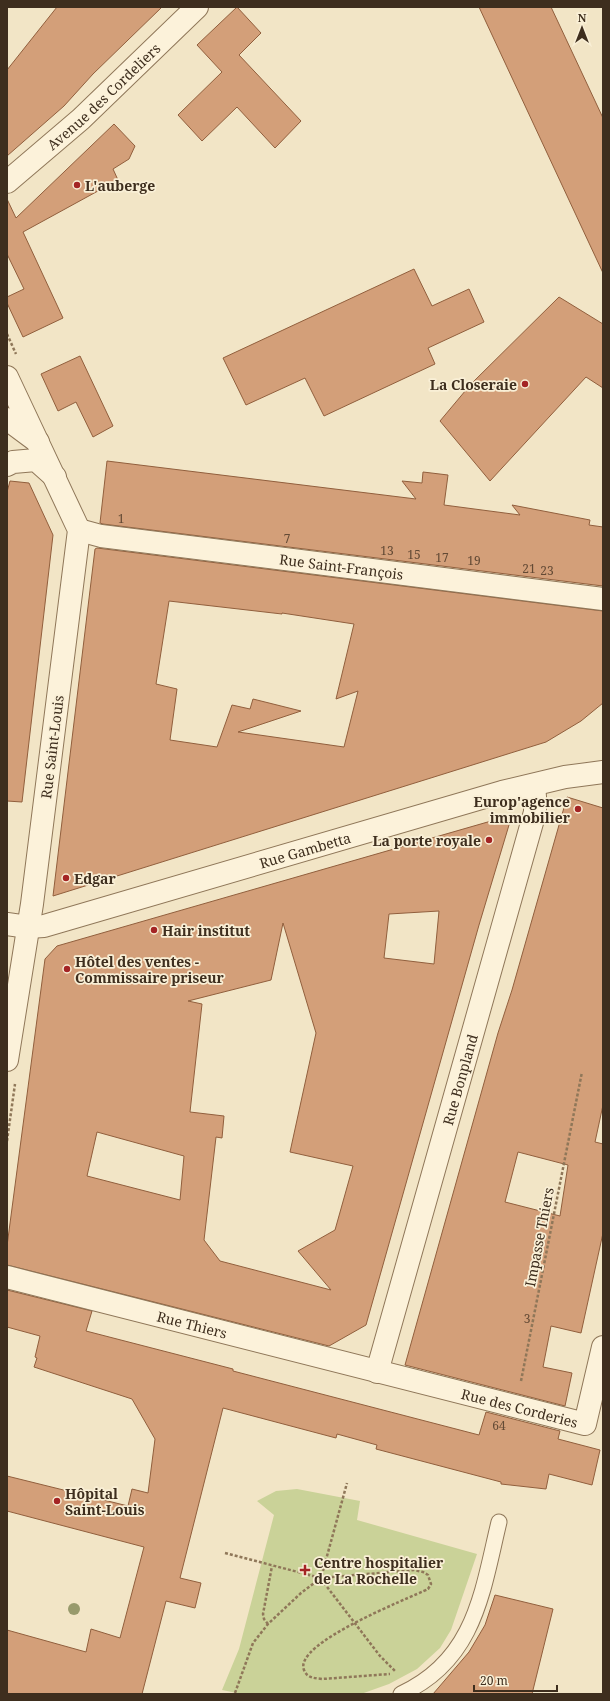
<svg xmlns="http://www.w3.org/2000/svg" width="610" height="1701" font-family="'Noto Serif',serif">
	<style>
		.green { fill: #cad298 }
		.building { fill: #d39f79; stroke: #915f3d; fill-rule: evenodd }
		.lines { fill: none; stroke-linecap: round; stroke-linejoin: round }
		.service-casing { stroke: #8f7759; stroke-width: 17 }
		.minor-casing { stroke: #8f7759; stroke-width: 24 }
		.tertiary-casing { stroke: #8f7759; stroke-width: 24 }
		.path { stroke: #8f7759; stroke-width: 2.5; stroke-dasharray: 3 2; stroke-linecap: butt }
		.service { stroke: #fcf2da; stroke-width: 15 }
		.minor { stroke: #fcf2da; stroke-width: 22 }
		.tertiary { stroke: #fcf2da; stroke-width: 22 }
		.tree { fill: #989a6c }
		.poi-dot { fill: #a42424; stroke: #f9efd6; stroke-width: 1.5 }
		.labels { text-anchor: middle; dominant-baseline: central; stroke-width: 3.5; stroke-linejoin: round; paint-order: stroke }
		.number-label { font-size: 12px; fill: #634a35 }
		.street-label { font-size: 14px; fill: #3e2e1e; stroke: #f9efd6 }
		.poi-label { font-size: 14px; font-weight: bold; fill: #3e2e1e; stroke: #f9efd6; text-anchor: start }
	</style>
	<rect width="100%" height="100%" fill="#f2e5c6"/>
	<polygon class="green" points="297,1489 360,1501 357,1520 477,1554 451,1630 440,1648 417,1669 389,1684 361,1694 242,1694 222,1690 239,1649 274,1515 257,1501 276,1491"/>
	<g class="building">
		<polygon points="57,7 162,7 93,74 64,106 7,156 7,70"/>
		<polygon points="237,7 261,33 239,55 301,121 275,148 237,107 202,141 178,115 222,72 197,45"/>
		<polygon points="479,7 551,7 603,118 603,273"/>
		<polygon points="114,124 135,146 129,159 113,169 118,180 23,232 63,318 23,337 7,303 7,297 24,289 7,254 7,199 16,218"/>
		<polygon points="414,269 432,306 469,289 484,322 428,348 435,364 324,416 305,378 246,405 223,358"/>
		<polygon points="559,297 603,324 603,388 586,377 490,481 440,421 471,384"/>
		<polygon points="80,356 113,426 93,437 76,402 58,411 41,374"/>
		<polygon points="107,461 416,499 402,481 422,483 423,472 448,475 444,505 520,515 512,505 590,520 589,525 603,527 603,586 103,524 100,523"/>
		<polygon points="10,481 29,483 53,535 22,802 7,801 7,492"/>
		<path d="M 97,548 L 603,611 L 603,703 L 581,721 L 546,742 L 53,896 L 95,549 ZM 169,601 L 282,614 L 282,613 L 354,624 L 336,699 L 358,691 L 344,747 L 238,732 L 301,711 L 253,699 L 250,709 L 232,705 L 217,747 L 170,740 L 177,689 L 156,684 Z"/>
		<path d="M 567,797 L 603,808 L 603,1105 L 595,1142 L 603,1144 L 603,1233 L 581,1333 L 551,1326 L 543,1367 L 572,1373 L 565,1406 L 405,1365 L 498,1033 L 512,990 ZM 518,1152 L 568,1165 L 560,1216 L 505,1202 Z"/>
		<path d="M 512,815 L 479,925 L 366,1325 L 329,1346 L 7,1265 L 7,1246 L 45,959 L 57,946 ZM 439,911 L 434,964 L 384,958 L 389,914 ZM 283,923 L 316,1033 L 290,1152 L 353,1166 L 335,1230 L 298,1251 L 331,1290 L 220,1261 L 204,1240 L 216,1137 L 222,1138 L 224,1116 L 190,1112 L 202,1004 L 188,1001 L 271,980 ZM 97,1132 L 184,1156 L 180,1200 L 87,1176 Z"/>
		<polygon points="7,1290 92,1311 86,1331 233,1369 233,1371 479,1435 486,1412 560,1431 558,1439 600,1450 592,1485 549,1474 546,1489 501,1484 501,1482 376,1449 377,1445 337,1434 336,1438 223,1408 180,1578 201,1583 195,1608 166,1601 142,1694 7,1694 7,1630 86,1652 91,1629 120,1638 144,1547 7,1511 7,1476 128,1506 132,1489 148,1493 155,1439 132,1399 34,1367 37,1358 35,1357 40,1336 7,1327"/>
		<polygon points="495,1595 553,1609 532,1694 433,1694 469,1652 485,1625"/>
	</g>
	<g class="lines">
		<g class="service-casing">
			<path id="service" d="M 401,1694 C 475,1660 482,1593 499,1522"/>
		</g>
		<g class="minor-casing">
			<g id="minor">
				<polyline points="7,419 38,442"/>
				<polyline points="7,465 13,462 36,460 55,477"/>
				<path id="s1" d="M 79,530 L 101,536 L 603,599"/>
				<path id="s2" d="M 7,924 L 28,927 L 44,926 L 502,792 L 565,777 L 603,772"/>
				<path id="s3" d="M 7,1277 L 585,1424 L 603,1347"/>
				<path id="s4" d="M 377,1372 L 535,812 L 535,797 L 534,785"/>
			</g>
		</g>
		<g class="tertiary-casing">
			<g id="tertiary">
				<path id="s5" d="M 7,182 L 81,119 L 197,7"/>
				<polyline points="7,377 79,530 32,904 7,1060"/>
			</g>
		</g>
		<g class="path">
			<polyline points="7,334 16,354"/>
			<polyline points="7,1141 15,1084"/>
			<polyline points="521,1381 582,1072"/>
			<path d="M 225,1553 L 321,1578 L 414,1570 L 423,1572 L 428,1575 L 431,1584 L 428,1589 C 408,1599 293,1643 304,1670 C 307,1678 314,1678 322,1679 L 390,1674"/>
			<polyline points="321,1579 380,1656 395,1671"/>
			<polyline points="268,1624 264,1619 263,1614 272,1566"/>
			<polyline points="235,1693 253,1643 268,1624 301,1593 321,1578 347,1483"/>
		</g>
		<use href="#service" class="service"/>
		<use href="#minor" class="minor"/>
		<use href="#tertiary" class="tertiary"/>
	</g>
	<circle class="tree" cx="74" cy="1609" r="6"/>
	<g class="poi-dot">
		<circle cx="77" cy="185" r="4"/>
		<circle cx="525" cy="384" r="4"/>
		<circle cx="578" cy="809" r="4"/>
		<circle cx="489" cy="840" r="4"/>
		<circle cx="66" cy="878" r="4"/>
		<circle cx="154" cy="930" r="4"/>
		<circle cx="67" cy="969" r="4"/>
		<circle cx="57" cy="1501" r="4"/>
		<path d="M303 1564h4v4h4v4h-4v4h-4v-4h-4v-4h4z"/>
	</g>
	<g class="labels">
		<g class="number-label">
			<text x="121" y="518">1</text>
			<text x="287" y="538">7</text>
			<text x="387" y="550">13</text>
			<text x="414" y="554">15</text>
			<text x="442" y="557">17</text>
			<text x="474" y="560">19</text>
			<text x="529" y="568">21</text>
			<text x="547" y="570">23</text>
			<text x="527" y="1318">3</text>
			<text x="499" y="1425">64</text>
		</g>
		<g class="street-label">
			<text stroke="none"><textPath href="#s5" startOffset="129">Avenue des Cordeliers</textPath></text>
			<text stroke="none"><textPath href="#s1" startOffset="265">Rue Saint-François</textPath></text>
			<text transform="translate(52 747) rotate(-83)">Rue Saint-Louis</text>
			<text stroke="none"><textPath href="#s2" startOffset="309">Rue Gambetta</textPath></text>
			<text stroke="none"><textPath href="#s4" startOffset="304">Rue Bonpland</textPath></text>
			<text transform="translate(539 1237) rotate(-79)">Impasse Thiers</text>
			<text stroke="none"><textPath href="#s3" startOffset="191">Rue Thiers</textPath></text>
			<text stroke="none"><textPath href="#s3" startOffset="529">Rue des Corderies</textPath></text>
		</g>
		<g class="poi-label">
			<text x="85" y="185">L'auberge</text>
			<text x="517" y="384" text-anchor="end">La Closeraie</text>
			<text x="570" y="801" text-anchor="end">Europ'agence<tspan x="570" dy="16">immobilier</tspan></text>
			<text x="481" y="840" text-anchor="end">La porte royale</text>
			<text x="74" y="878">Edgar</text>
			<text x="162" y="930">Hair institut</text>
			<text x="75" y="961">Hôtel des ventes -<tspan x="75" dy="16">Commissaire priseur</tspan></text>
			<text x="65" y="1493">Hôpital<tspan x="65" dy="16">Saint-Louis</tspan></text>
			<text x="314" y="1562">Centre hospitalier<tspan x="314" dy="16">de La Rochelle</tspan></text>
		</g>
	</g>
	<rect width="610" height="1701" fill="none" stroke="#3e2e1e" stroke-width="16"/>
	<g transform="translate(582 28)" stroke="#f9efd6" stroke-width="3" paint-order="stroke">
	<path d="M0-3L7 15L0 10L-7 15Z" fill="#3e2e1e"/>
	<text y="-6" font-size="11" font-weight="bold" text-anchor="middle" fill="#3e2e1e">N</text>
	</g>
	<path d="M474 1685v6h83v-6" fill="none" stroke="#3e2e1e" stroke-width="2"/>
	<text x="480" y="1685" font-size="12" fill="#3e2e1e" stroke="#f9efd6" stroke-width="3" paint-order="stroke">20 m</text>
</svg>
